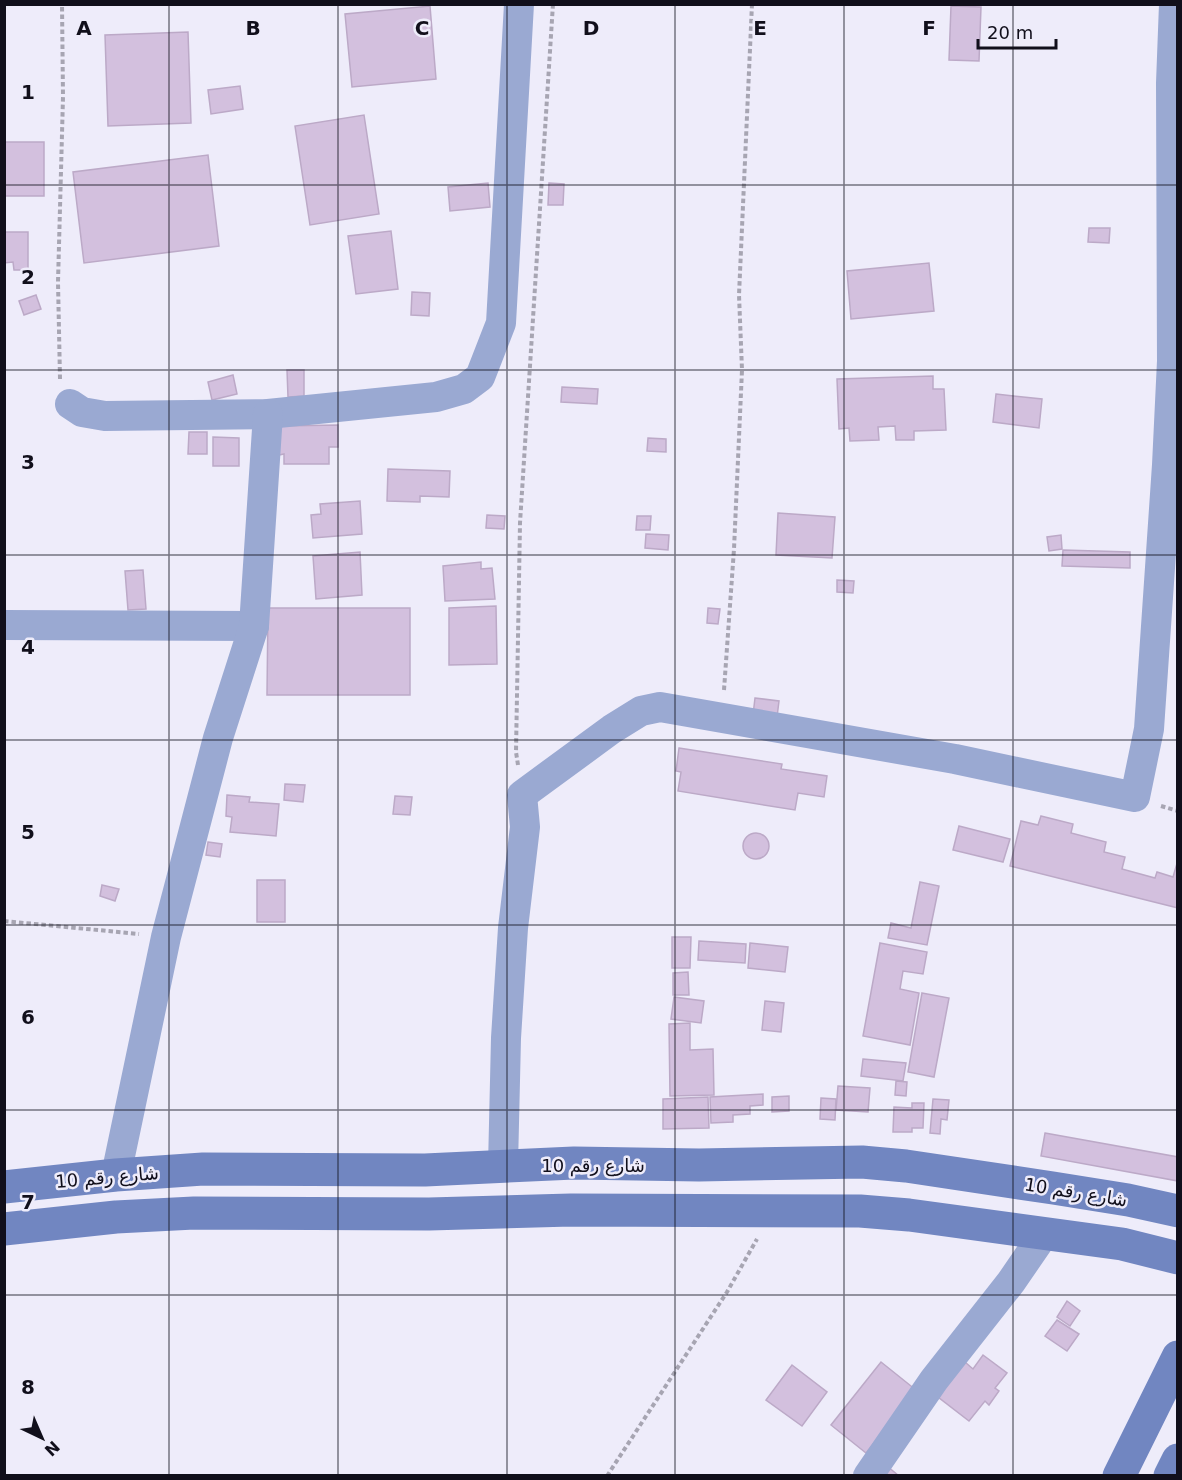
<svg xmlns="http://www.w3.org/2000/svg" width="1182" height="1480" font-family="'DejaVu Sans','Noto Naskh Arabic',sans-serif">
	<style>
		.building { fill: #d3c0de; stroke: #bca9c7; stroke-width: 1.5 }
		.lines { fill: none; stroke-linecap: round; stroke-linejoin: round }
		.path { stroke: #a7a5b2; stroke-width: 4; stroke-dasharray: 4.5 3; stroke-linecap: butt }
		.minor { stroke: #9aa9d2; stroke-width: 30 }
		.secondary { stroke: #7186c1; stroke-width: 33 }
		.grid { fill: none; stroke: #110f1b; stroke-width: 1.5; stroke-opacity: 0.55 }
		.labels { text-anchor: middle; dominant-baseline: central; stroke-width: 5; stroke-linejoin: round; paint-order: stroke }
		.street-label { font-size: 18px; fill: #110f1b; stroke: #eeecfa }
		.grid-label { font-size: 20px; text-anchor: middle; font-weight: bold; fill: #110f1b; stroke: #eeecfa; stroke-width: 5; stroke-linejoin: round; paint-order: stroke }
	</style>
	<rect width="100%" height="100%" fill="#eeecfa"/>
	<g class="building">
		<polygon points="430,6 436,79 352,87 345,14"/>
		<polygon points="951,6 981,7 979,61 949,60"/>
		<polygon points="188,32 191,123 108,126 105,35"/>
		<polygon points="240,86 243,109 211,114 208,90"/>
		<polygon points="364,115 379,214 310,225 295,126"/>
		<rect x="4" y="142" width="40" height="54"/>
		<polygon points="208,155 219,246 84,263 73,172"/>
		<polygon points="488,183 490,207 450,211 448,187"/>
		<polygon points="549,183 564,184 563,205 548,205"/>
		<polygon points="1089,228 1110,228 1109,243 1088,242"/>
		<polygon points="391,231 398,289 356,294 348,236"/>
		<polygon points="4,232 28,232 28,270 14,270 13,262 4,263"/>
		<polygon points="929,263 934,311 851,319 847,271"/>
		<polygon points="412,292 430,293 429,316 411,315"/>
		<polygon points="36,295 41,309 24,315 19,301"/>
		<polygon points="287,370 304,370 304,396 288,397"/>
		<polygon points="233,375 237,394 212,400 208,382"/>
		<polygon points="933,376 933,389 944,389 946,430 914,431 914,440 896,440 895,426 878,427 879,440 850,441 849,428 839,429 837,379"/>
		<polygon points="562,387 598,389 597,404 561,402"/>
		<polygon points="996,394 1042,399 1039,428 993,422"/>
		<polygon points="338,425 338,447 329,447 329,464 284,464 284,454 279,455 279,426"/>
		<polygon points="189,432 207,432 207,454 188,454"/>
		<polygon points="213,437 239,438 239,466 213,466"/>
		<polygon points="648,438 666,439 666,452 647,451"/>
		<polygon points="388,469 450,471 449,497 420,496 420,502 387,501"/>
		<polygon points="360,501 362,534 313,538 311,515 321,514 320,504"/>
		<polygon points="778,513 835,517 832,558 776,555"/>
		<polygon points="487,515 505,516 504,529 486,528"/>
		<polygon points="637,516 651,516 650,530 636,530"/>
		<polygon points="646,534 669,535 668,550 645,548"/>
		<polygon points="1061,535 1062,549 1049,551 1047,537"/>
		<polygon points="1063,550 1130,552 1130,568 1062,566"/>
		<polygon points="360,552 362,595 316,599 313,556"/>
		<polygon points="481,562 481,569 492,568 495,599 445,601 443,566"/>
		<polygon points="143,570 146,609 128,610 125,571"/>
		<polygon points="837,580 854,581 853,593 837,592"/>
		<polygon points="496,606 497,664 449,665 449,608"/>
		<polygon points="268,608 410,608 410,695 267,695"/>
		<polygon points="708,608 720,609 718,624 707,623"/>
		<polygon points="755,698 779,701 777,717 753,715"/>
		<polygon points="679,748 782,764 781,769 827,776 824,797 798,793 795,810 678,791 681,772 676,771"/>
		<polygon points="285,784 305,785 303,802 284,800"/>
		<polygon points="227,795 250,797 249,802 279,804 276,836 230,832 232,817 226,816"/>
		<polygon points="395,796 412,797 410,815 393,814"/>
		<polygon points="1041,816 1073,824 1071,833 1106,842 1104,852 1125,857 1122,869 1155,878 1157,872 1173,877 1178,860 1178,908 1010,866 1021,821 1038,825"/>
		<polygon points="959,826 1010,839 1003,862 953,850"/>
		<circle cx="756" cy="846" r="13"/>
		<polygon points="208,842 222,844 220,857 206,855"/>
		<rect x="257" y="880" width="28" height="42"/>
		<polygon points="920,882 939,886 927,945 888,938 891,923 911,928"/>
		<polygon points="102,885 119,889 115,901 100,896"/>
		<polygon points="672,937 691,937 690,968 672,968"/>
		<polygon points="699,941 746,944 745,963 698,960"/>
		<polygon points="750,943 788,947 785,972 748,968"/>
		<polygon points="880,943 927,952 923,974 903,971 900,989 919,993 910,1045 863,1036"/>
		<polygon points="688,972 689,995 673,995 673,973"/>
		<polygon points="922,993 949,998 934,1077 908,1072"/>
		<polygon points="674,997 704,1001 701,1023 671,1019"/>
		<polygon points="765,1001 784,1003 781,1032 762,1030"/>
		<polygon points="690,1023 690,1050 713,1049 714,1095 670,1096 669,1024"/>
		<polygon points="863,1059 906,1063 903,1081 861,1076"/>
		<polygon points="896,1081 907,1082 906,1096 895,1095"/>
		<polygon points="838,1086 870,1088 868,1112 836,1110"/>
		<polygon points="763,1094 763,1105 750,1106 750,1114 733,1115 733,1122 711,1123 710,1097"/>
		<polygon points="789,1096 789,1111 772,1112 772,1097"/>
		<polygon points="708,1097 709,1128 663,1129 663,1099"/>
		<polygon points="821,1098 836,1099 835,1120 820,1119"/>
		<polygon points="933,1099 949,1100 947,1120 941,1119 940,1134 930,1133"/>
		<polygon points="912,1103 924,1103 923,1128 912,1128 912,1132 893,1132 894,1107 912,1108"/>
		<polygon points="1045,1133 1178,1157 1178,1181 1041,1156"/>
		<polygon points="1067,1301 1080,1311 1070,1326 1057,1317"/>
		<polygon points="1057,1320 1079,1334 1067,1351 1045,1336"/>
		<polygon points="983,1355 1007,1373 995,1388 999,1391 989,1405 985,1401 969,1421 938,1397 965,1362 973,1369"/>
		<polygon points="881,1362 916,1390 866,1453 831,1425"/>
		<polygon points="792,1365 827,1392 802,1426 766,1400"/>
		<polygon points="887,1466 899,1476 880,1476"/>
	</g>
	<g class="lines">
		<g class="path">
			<polyline points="60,379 58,282 63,97 62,4"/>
			<polyline points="724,690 734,549 742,370 739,295 752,4"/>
			<polyline points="518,765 516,752 520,523 553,4"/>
			<polyline points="1161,806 1178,811"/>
			<polyline points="4,921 139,934"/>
			<polyline points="607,1476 727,1292 757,1239"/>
		</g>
		<g class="minor">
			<polyline points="70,404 82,412 105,416 268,414 436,397 464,389 480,377 501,323 519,4"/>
			<polyline points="4,625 254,626"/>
			<polyline points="503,1166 506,1038 513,928 525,827 522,795 612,729 641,711 660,707 955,759 1135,797 1149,729 1167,465 1172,361 1171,83 1174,4"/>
			<polyline points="116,1175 166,937 218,738 254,626 268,414"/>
			<polyline points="868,1476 934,1380 1011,1282 1044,1234"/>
		</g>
		<g class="secondary">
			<polyline points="4,1187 116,1175 203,1169 425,1170 574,1163 699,1165 862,1162 906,1166 1053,1188 1128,1200 1178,1211"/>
			<polyline points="4,1229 116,1217 194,1213 429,1214 571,1210 860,1211 909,1215 1122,1244 1178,1258"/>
			<polyline points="1119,1476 1178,1357"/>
			<polyline points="1170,1476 1178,1460"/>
		</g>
	</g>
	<path class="grid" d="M 169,4 L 169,1476M 338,4 L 338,1476M 507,4 L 507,1476M 675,4 L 675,1476M 844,4 L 844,1476M 1013,4 L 1013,1476M 4,185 L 1178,185M 4,370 L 1178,370M 4,555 L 1178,555M 4,740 L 1178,740M 4,925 L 1178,925M 4,1110 L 1178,1110M 4,1295 L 1178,1295"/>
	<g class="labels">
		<g class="street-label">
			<text x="593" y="1165">شارع رقم 10</text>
			<text transform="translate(107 1177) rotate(-5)">شارع رقم 10</text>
			<text transform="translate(1076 1192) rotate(9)">شارع رقم 10</text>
		</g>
	</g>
	<g class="grid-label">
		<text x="84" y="35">A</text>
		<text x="253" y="35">B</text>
		<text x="422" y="35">C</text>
		<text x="591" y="35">D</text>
		<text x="760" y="35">E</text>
		<text x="929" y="35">F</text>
		<text x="28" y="99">1</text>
		<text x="28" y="284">2</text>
		<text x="28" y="469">3</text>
		<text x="28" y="654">4</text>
		<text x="28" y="839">5</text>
		<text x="28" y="1024">6</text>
		<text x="28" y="1209">7</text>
		<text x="28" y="1394">8</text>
	</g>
	<rect width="1182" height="1480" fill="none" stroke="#110f1b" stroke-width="12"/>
	<g transform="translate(42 1438) rotate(136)" stroke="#eeecfa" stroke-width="4.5" paint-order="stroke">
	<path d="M0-4.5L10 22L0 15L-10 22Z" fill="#110f1b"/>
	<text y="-9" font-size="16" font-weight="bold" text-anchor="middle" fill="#110f1b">N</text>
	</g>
	<path d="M978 39v9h78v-9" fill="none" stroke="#110f1b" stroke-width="3"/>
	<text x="987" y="39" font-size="18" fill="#110f1b" stroke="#eeecfa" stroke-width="4.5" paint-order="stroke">20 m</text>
</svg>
